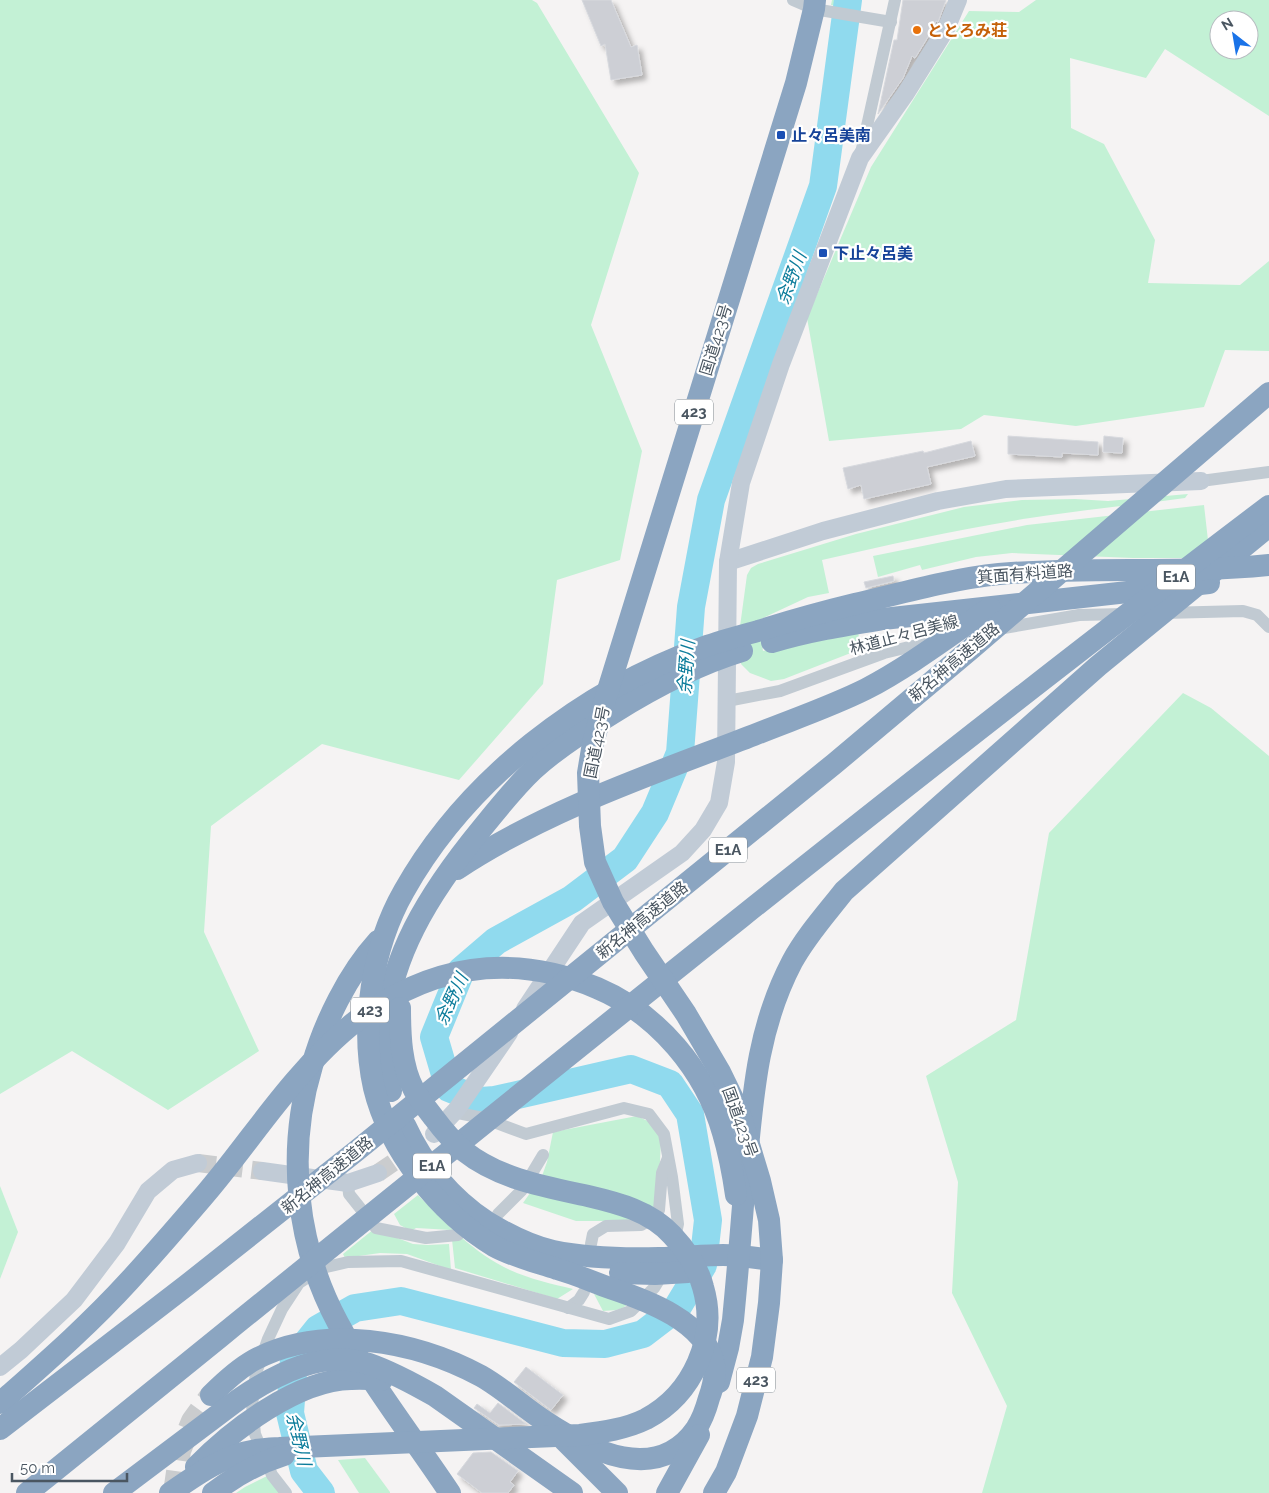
<svg xmlns="http://www.w3.org/2000/svg" width="1269" height="1493" font-family="Raleway,'Noto Sans JP',sans-serif">
	<style>
		.green { fill: #c3f1d5; fill-rule: evenodd }
		.lines { fill: none; stroke-linecap: round; stroke-linejoin: round }
		.river { stroke: #90daee; stroke-width: 28 }
		.building { fill: #cdcfd5; stroke: #d7d9de; filter: url(#shadow) }
		.secondary-tunnel { stroke: #caccce; stroke-width: 18; stroke-dasharray: 18 9; stroke-linecap: butt }
		.highway-tunnel { stroke: #caccce; stroke-width: 22; stroke-dasharray: 22 11; stroke-linecap: butt }
		.street { stroke: #c1cad2; stroke-width: 12 }
		.secondary { stroke: #c1cbd6; stroke-width: 18 }
		.highway { stroke: #8ba5c1; stroke-width: 22 }
		.food-dot { fill: #e8710a; stroke: #fff; stroke-width: 2 }
		.transit-dot { fill: #1a4fb4; stroke: #fff; stroke-width: 2 }
		.labels { text-anchor: middle; dominant-baseline: central; stroke-width: 4.5; stroke-linejoin: round; paint-order: stroke }
		.shield { fill: #fff; stroke: #808990; stroke-width: 1 }
		.shield-label { font-size: 15px; font-weight: bold; fill: #4a5661 }
		.food-label { font-size: 16px; font-weight: bold; fill: #c56008; stroke: #fff; text-anchor: start }
		.transit-label { font-size: 16px; font-weight: bold; fill: #164399; stroke: #fff; text-anchor: start }
		.street-label { font-size: 16px; fill: #4a5661; stroke: #fff }
		.water-label { font-size: 18px; font-style: italic; fill: #0c7c9b; stroke: #fff }
	</style>
	<defs>
		<filter id="shadow"><feDropShadow dx="4.5" dy="4.5" stdDeviation="2.5" flood-color="#0004"/></filter>
	</defs>
	<rect width="100%" height="100%" fill="#f5f3f3"/>
	<g class="green">
		<polygon points="0,0 532,0 537,3 639,173 591,325 642,451 620,560 557,580 543,684 459,780 322,744 211,826 204,932 259,1051 168,1110 72,1051 0,1094"/>
		<polygon points="832,0 846,0 845,8 831,5"/>
		<path d="M 1036,0 L 1269,0 L 1269,116 L 1165,49 L 1146,78 L 1070,58 L 1071,128 L 1104,144 L 1155,240 L 1148,283 L 1240,285 L 1269,261 L 1269,351 L 1225,350 L 1204,407 L 1076,426 L 984,415 L 961,429 L 829,441 L 807,318 L 871,167 L 969,11 L 1019,12 ZM 1219,20 L 1249,20 L 1249,50 L 1219,50 Z"/>
		<path d="M 1188,494 L 1185,498 C 1133,505 1082,510 1030,518 C 960,529 891,544 822,560 L 829,593 L 808,597 L 761,619 L 759,627 L 763,651 L 784,645 L 858,632 L 861,649 L 784,679 L 771,681 L 750,673 L 741,664 L 738,641 L 747,575 L 751,568 L 758,564 L 856,534 L 964,507 L 1022,500 L 1075,499 L 1108,501 Z"/>
		<polygon points="1204,505 1210,558 1133,558 1012,553 976,557 922,570 920,565 878,577 873,556 1027,525"/>
		<polygon points="1183,693 1211,708 1269,756 1269,1493 982,1493 1007,1406 952,1293 958,1182 926,1076 1016,1020 1049,833"/>
		<polygon points="637,1116 652,1123 661,1138 658,1208 642,1221 576,1221 523,1203 542,1176 547,1162 553,1132"/>
		<polygon points="0,1186 18,1232 0,1279"/>
		<path d="M 418,1195 C 445,1223 475,1254 510,1270 C 530,1279 552,1284 573,1289 L 557,1299 L 455,1268 L 451,1230 L 416,1228 L 411,1231 L 400,1225 L 394,1214 Z"/>
		<polygon points="374,1229 413,1244 428,1245 449,1244 451,1270 407,1254 380,1253 345,1258 343,1254"/>
		<path d="M 594,1294 L 628,1303 C 623,1311 612,1310 603,1311 Z"/>
		<polygon points="365,1458 390,1492 390,1493 359,1493 338,1460"/>
		<polygon points="269,1475 283,1493 236,1493 245,1487"/>
	</g>
	<g class="lines">
		<polyline class="river" points="321,1493 304,1471 290,1413 294,1359 318,1329 355,1308 401,1301 563,1343 605,1344 643,1334 677,1308 703,1265 708,1220 690,1114 670,1084 631,1069 495,1100 481,1101 449,1088 434,1037 461,971 496,941 572,899 625,859 655,813 680,753 691,607 711,500 823,186 848,0"/>
	</g>
	<g class="building">
		<polygon points="582,0 611,0 631,47 637,45 642,75 611,80 605,44 601,46"/>
		<polygon points="903,0 946,0 938,22 936,21 931,32 915,58 912,56 903,78 878,114 894,40 897,40"/>
		<polygon points="1008,436 1098,442 1098,455 1062,453 1062,457 1008,454"/>
		<polygon points="1104,436 1123,438 1122,453 1103,452"/>
		<polygon points="971,441 975,456 927,467 931,484 864,499 861,485 848,489 843,468 923,451 924,453"/>
		<polygon points="893,576 894,581 866,588 864,582"/>
		<polygon points="526,1367 563,1395 551,1410 514,1382"/>
		<polygon points="498,1403 526,1424 499,1425 474,1408 477,1404 490,1413"/>
		<polygon points="491,1452 518,1471 510,1482 514,1485 508,1493 482,1493 457,1474 473,1453"/>
	</g>
	<g class="lines">
		<g class="secondary-tunnel">
			<polyline points="198,1163 262,1171"/>
			<polyline points="378,1173 413,1149"/>
		</g>
		<polyline class="highway-tunnel" points="174,1493 180,1451 192,1421 211,1395"/>
		<g class="street">
			<polyline points="793,0 814,9 891,22"/>
			<polyline points="861,153 895,0"/>
			<polyline points="1201,481 1269,472"/>
			<polyline points="1164,613 1243,611 1257,615 1269,627"/>
			<polyline points="998,629 1079,615 1124,614"/>
			<polyline points="727,701 780,691 884,653 934,641"/>
			<polyline points="453,1112 483,1118 526,1134 624,1108 649,1114 664,1134 672,1177 678,1224 674,1242"/>
			<polyline points="348,1183 349,1194 376,1228 426,1238 458,1235"/>
			<polyline points="498,1214 522,1190 543,1155"/>
			<polyline points="591,1244 593,1234 606,1226 641,1225 653,1218 659,1210 662,1173 668,1158"/>
			<polyline points="568,1308 579,1300 584,1292"/>
			<polyline points="286,1493 272,1475 255,1434 252,1405 256,1373 268,1339 282,1309 299,1283 322,1268 348,1262 401,1261 609,1319 631,1311 654,1288 665,1270"/>
		</g>
		<g class="secondary">
			<polyline points="728,562 823,531 938,501 1006,489 1201,481"/>
			<polyline points="525,1009 582,923 682,853 703,830 719,803 726,762 728,562 741,483 781,364 860,158 906,93 946,29 958,0"/>
			<polyline points="434,1134 457,1109 509,1033"/>
			<polyline points="262,1171 348,1183 378,1173"/>
			<polyline points="0,1367 21,1350 74,1300 117,1243 148,1191 173,1170 198,1163"/>
		</g>
		<g class="highway">
			<path d="M 772,642 C 808,631 846,625 883,619 L 1209,583"/>
			<path d="M 457,869 C 548,809 653,774 754,735 C 791,720 830,707 866,689 C 910,666 949,636 990,608"/>
			<path d="M 378,941 C 348,974 324,1023 312,1066 C 286,1151 296,1245 338,1323 C 370,1383 412,1436 450,1493"/>
			<path d="M 391,1091 C 387,1076 386,1061 385,1046 C 383,962 432,889 483,827 C 499,807 515,787 533,770 C 557,748 585,730 613,713 C 653,688 696,665 742,651"/>
			<path d="M 405,1125 C 423,1164 451,1198 487,1222 C 507,1234 530,1246 553,1251 C 587,1258 624,1259 659,1258 C 680,1258 702,1255 723,1255 C 739,1255 756,1258 772,1260"/>
			<polyline points="620,1273 655,1274 688,1272"/>
			<path d="M 719,1382 L 728,1348 L 733,1320 C 738,1269 742,1219 746,1168 C 753,1095 757,1029 792,962 C 806,936 826,914 844,891 L 1098,666 L 1269,526"/>
			<path d="M 211,1395 C 224,1382 238,1369 254,1360 C 323,1323 416,1341 481,1376 C 504,1389 524,1408 546,1422 C 590,1451 657,1485 696,1429 C 702,1420 706,1409 709,1398 C 713,1387 716,1377 714,1365 C 707,1322 646,1300 610,1288 C 593,1282 575,1274 557,1269 C 536,1262 514,1257 494,1246 C 439,1213 389,1150 374,1088 C 360,1025 372,947 404,891 C 467,779 583,690 704,647 C 721,641 740,636 758,631 C 790,621 822,612 855,604 C 902,593 951,579 999,574 C 1089,566 1179,574 1269,565"/>
			<path d="M 0,1403 C 44,1364 89,1325 129,1281 C 154,1254 178,1226 202,1198 C 235,1160 263,1118 296,1080 C 314,1059 334,1038 356,1021 C 430,965 511,952 597,988 C 658,1014 705,1070 723,1133 C 729,1153 733,1174 736,1195"/>
			<polyline points="0,1429 187,1285 355,1152 834,764 972,648 1269,393"/>
			<polyline points="564,1440 617,1493"/>
			<path d="M 196,1467 C 232,1430 297,1380 351,1379 C 361,1378 372,1379 382,1380"/>
			<path d="M 27,1493 C 438,1161 848,825 1269,506"/>
			<path d="M 114,1493 L 239,1399 C 276,1374 323,1349 369,1364 C 392,1372 414,1384 435,1396 L 572,1493"/>
			<path d="M 170,1493 C 196,1475 224,1455 256,1450 C 264,1449 272,1448 279,1448 L 580,1435 C 603,1432 626,1429 646,1419 C 693,1394 718,1338 703,1287 C 698,1267 686,1250 672,1235 C 650,1211 618,1203 588,1196 C 546,1187 499,1179 464,1151 C 452,1141 443,1130 434,1118 C 427,1109 419,1099 414,1090 C 401,1066 400,1035 400,1008"/>
			<path d="M 213,1493 C 235,1476 258,1463 284,1455"/>
			<polyline points="667,1493 699,1435"/>
			<polyline points="714,1493 726,1472 747,1416 762,1357 769,1303 772,1260 769,1220 760,1181 739,1111 720,1072 686,1014 644,952 613,902 595,862 590,826 588,773 593,743 604,703 796,83 814,9 815,0"/>
		</g>
	</g>
	<circle class="food-dot" cx="917" cy="30" r="5"/>
	<g class="transit-dot">
		<rect x="776" y="130" width="10" height="10" rx="2.5"/>
		<rect x="818" y="248" width="10" height="10" rx="2.5"/>
	</g>
	<g class="labels">
		<g class="shield">
			<rect x="675" y="399.5" width="38" height="25" rx="4"/>
			<rect x="1157" y="564.5" width="38" height="25" rx="4"/>
			<rect x="709" y="837.5" width="38" height="25" rx="4"/>
			<rect x="351" y="997.5" width="38" height="25" rx="4"/>
			<rect x="413" y="1153.5" width="38" height="25" rx="4"/>
			<rect x="737" y="1367.5" width="38" height="25" rx="4"/>
		</g>
		<g class="shield-label">
			<text x="694" y="412">423</text>
			<text x="1176" y="577">E1A</text>
			<text x="728" y="850">E1A</text>
			<text x="370" y="1010">423</text>
			<text x="432" y="1166">E1A</text>
			<text x="756" y="1380">423</text>
		</g>
		<g class="food-label">
			<text x="927" y="30">ととろみ荘</text>
		</g>
		<g class="transit-label">
			<text x="791" y="135">止々呂美南</text>
			<text x="833" y="253">下止々呂美</text>
		</g>
		<g class="street-label">
			<text transform="translate(716 340) rotate(-73)">国道423号</text>
			<text transform="translate(1025 574) rotate(-4)">箕面有料道路</text>
			<text transform="translate(904 635) rotate(-15)">林道止々呂美線</text>
			<text transform="translate(954 662) rotate(-40)">新名神高速道路</text>
			<text transform="translate(597 742) rotate(-79)">国道423号</text>
			<text transform="translate(642 920) rotate(-39)">新名神高速道路</text>
			<text transform="translate(740 1122) rotate(70)">国道423号</text>
			<text transform="translate(327 1175) rotate(-39)">新名神高速道路</text>
		</g>
		<g class="water-label">
			<text transform="translate(791 278) rotate(-70)">余野川</text>
			<text transform="translate(686 667) rotate(-86)">余野川</text>
			<text transform="translate(451 999) rotate(-65)">余野川</text>
			<text transform="translate(299 1439) rotate(77)">余野川</text>
		</g>
	</g>
	<g transform="translate(1234 35) rotate(329)"><circle r="24" fill="#ffffff" stroke="#b7bbc0"/>
	<path d="M0-4L9 19L0 12L-9 19Z" fill="#1a73e8"/>
	<text y="-8" font-size="14" font-weight="bold" text-anchor="middle" fill="#4a5661">N</text>
	</g>
	<path d="M12 1473v8h115v-8" fill="none" stroke="#4a5661" stroke-width="2.5"/>
	<text x="20" y="1473" font-size="15" fill="#4a5661" stroke="#ffffff" stroke-width="4" paint-order="stroke">50 m</text>
</svg>
